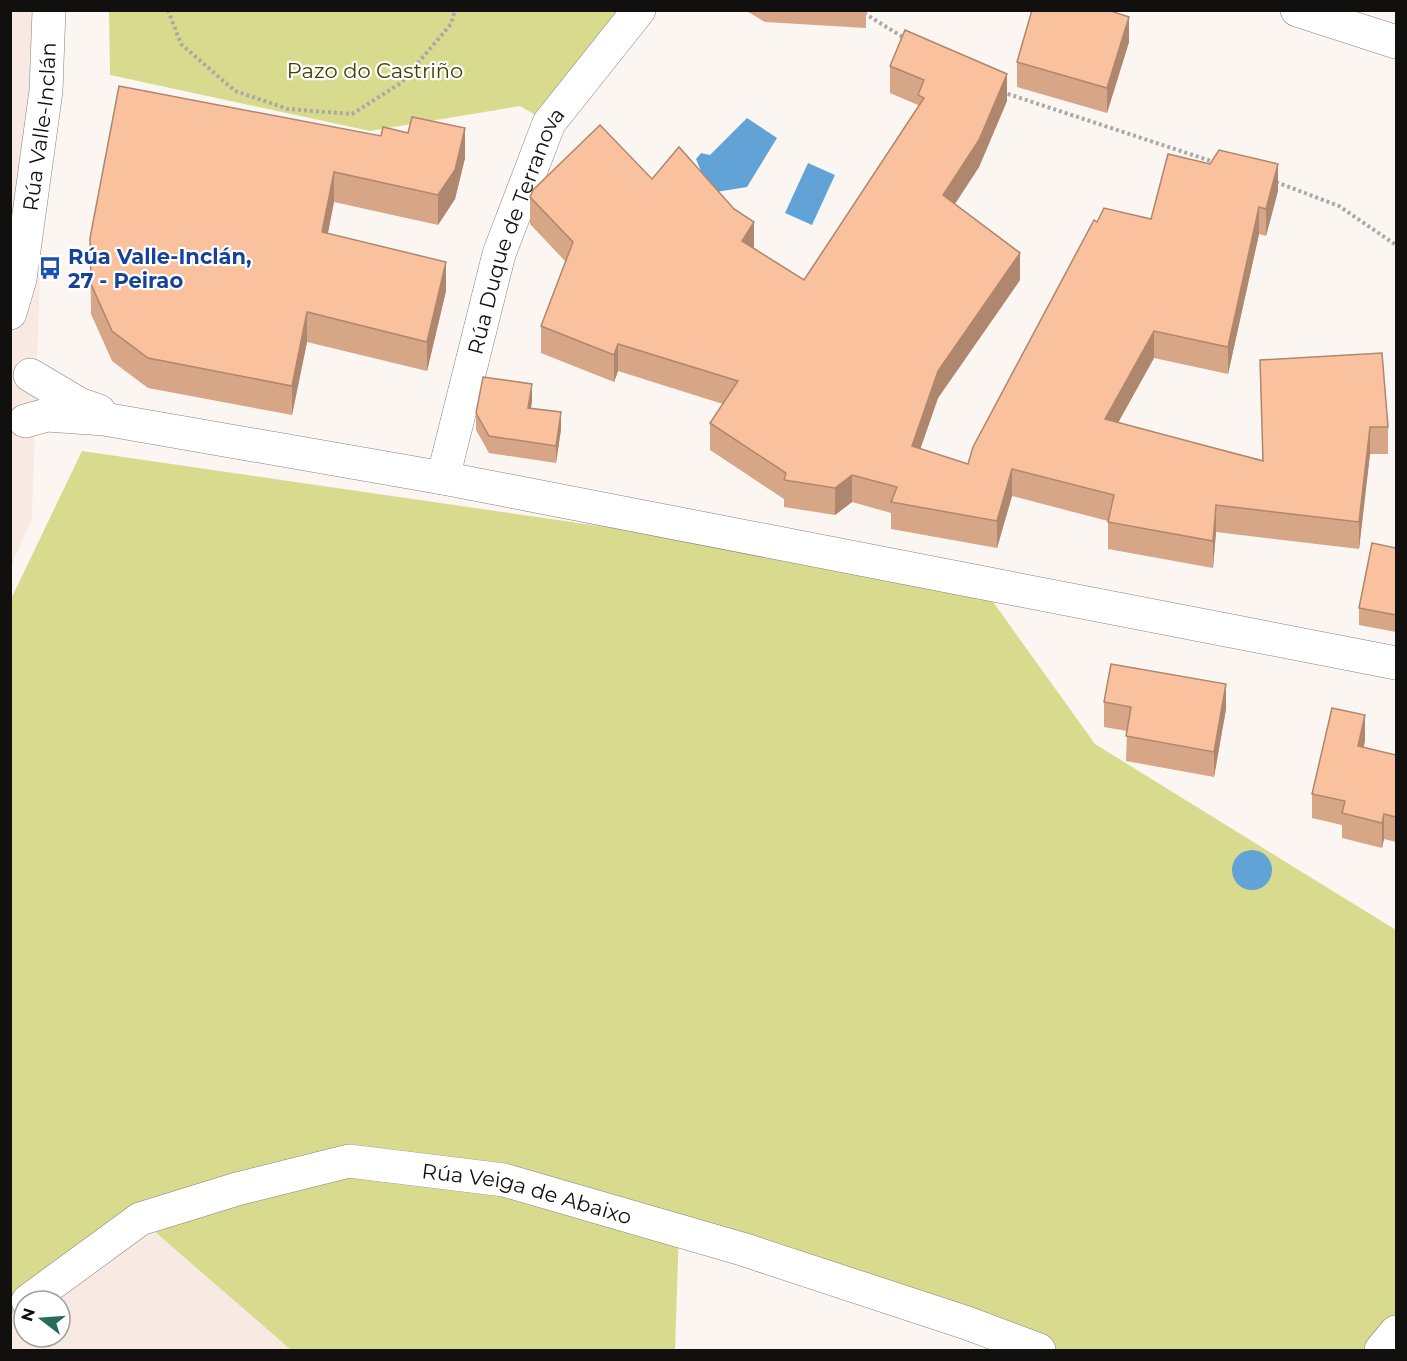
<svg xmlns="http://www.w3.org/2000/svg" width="1407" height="1361" font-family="Montserrat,sans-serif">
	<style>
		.built { fill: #f8eae3 }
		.green { fill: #d8db8d }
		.water { fill: #61a3d6 }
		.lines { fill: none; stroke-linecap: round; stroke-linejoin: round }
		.street-casing { stroke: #86817e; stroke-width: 34 }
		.primary-casing { stroke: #86817e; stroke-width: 34 }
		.highway-casing { stroke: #86817e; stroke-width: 34 }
		.path { stroke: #ada8a6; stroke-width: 4; stroke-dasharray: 3 3; stroke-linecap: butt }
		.street { stroke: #fff; stroke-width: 33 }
		.primary { stroke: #fff; stroke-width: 33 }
		.highway { stroke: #fff; stroke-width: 33 }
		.wall { fill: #d6a687 }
		.shaded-wall { fill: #ae876e }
		.building { fill: #f9c19d; stroke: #ae876e; stroke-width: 1.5 }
		.labels { text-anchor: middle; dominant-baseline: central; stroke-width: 4.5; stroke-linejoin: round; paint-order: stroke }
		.park-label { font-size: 21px; fill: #414203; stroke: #fff }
		.street-label { font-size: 21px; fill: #12100f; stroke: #fff }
		.transit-label { font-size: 21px; font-weight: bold; fill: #164399; stroke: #fff; text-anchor: start }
	</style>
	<rect width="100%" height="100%" fill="#fcf6f3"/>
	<g class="built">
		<polygon points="11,11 46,11 47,60 32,518 11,567"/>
		<polygon points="140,1219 291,1350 11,1350 10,1315 24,1305 24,1337 60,1337 60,1301 30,1301"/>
	</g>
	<g class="green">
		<polygon points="109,11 639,11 549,123 520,106 370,131 110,75"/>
		<polygon points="82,451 978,581 1095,744 1396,930 1396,1332 1381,1350 1033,1350 679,1231 675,1350 291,1350 154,1231 94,1252 11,1315 10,601"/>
	</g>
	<g class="water">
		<polygon points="747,118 777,138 747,187 710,193 696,159 701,153 710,155"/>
		<polygon points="808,163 835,175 812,225 785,213"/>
		<circle cx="1252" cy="870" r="20"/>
	</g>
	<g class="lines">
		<g class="street-casing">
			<g id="street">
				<polyline points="1297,10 1396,42"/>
				<path id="s1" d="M 443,478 L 499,254 L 549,123 L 639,10"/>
				<path id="s2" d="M 28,1301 L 140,1219 L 237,1189 L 349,1161 L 504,1180 L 742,1249 L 967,1323 L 1039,1350"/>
				<polyline points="1381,1350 1396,1332"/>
			</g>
		</g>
		<g class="primary-casing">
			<g id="primary">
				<path id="s3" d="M 10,313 L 20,279 L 46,91 L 49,10"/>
			</g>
		</g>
		<g class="highway-casing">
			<g id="highway">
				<polyline points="30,375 79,404 99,411"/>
				<polyline points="25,421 47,415 104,419 443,478 1396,663"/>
			</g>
		</g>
		<g class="path">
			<polyline points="168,10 181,44 235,91 288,109 352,114 401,83 451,24 455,10"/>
			<polyline points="859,10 906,39"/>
			<polyline points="1002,92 1214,162"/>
			<polyline points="1276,182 1339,206 1396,245"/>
		</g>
		<use href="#street" class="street"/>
		<use href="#primary" class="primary"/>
		<use href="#highway" class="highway"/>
	</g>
	<g class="wall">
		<polygon points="745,10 866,10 866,28 765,22"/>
		<polygon points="1129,42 1107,113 1017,87 1017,62"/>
		<polygon points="890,66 1007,101 979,167 955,204 1020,280 938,398 920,449 968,464 1097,222 1151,219 1278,191 1266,236 1259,234 1228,374 1154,358 1118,423 1263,460 1260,360 1388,427 1388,454 1370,454 1359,549 1216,532 1213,568 1108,549 1108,521 1012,496 997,548 891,529 891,513 852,502 835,515 784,507 784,499 710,450 710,423 723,404 618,371 614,382 541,353 541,326 566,262 530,224 530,197 652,179 754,248 804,280 918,107 918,105 890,93"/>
		<polygon points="381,136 465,158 455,199 438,225 334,202 328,233 446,291 427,371 307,342 292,415 148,388 112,361 91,314 90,238"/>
		<polygon points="532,401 531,408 561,429 556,463 489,453 476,430 476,413"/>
		<polygon points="1396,548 1396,632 1359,625 1359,608"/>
		<polygon points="1104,702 1226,709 1214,777 1126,761 1127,731 1104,727"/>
		<polygon points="1365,740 1364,747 1396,755 1396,842 1384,839 1382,848 1342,838 1342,825 1312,818 1312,794"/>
	</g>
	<g class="shaded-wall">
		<polygon points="1129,17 1129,42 1107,113 1107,88"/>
		<polygon points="1007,74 1007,101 979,167 943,222 943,195"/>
		<polygon points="465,128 465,158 455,199 438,225 438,195"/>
		<polygon points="1278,164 1278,191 1266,236 1266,209"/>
		<polygon points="334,172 334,202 322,262 322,232"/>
		<polygon points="1259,207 1259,234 1228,374 1228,347"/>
		<polygon points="754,222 754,249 742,241"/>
		<polygon points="1020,253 1020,280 938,398 912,473 912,446 938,371"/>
		<polygon points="446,262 446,291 427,371 427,342"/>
		<polygon points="307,312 307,342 292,415 292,386"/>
		<polygon points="1154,331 1154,358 1105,446 1105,419"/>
		<polygon points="618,344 618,371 614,382 614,355"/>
		<polygon points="532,384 532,401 528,425 528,408"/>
		<polygon points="561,412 561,429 556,463 556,446"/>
		<polygon points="1370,427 1370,454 1359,549 1359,522"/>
		<polygon points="1012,469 1012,496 997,548 997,521"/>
		<polygon points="852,475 852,502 835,515 835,488"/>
		<polygon points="1216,505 1216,532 1213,568 1213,541"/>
		<polygon points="1226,684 1226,709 1214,777 1214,752"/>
		<polygon points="1365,715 1365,740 1358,771 1358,746"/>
		<polygon points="1384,814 1384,839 1382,848 1382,823"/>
	</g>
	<g class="building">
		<polygon points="1032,10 1108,10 1129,17 1107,88 1017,62"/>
		<polygon points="905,30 1007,74 979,140 943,195 1020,253 938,371 912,446 968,464 973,447 1094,220 1097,222 1104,208 1151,219 1168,154 1210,164 1219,150 1278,164 1266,209 1259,207 1228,347 1154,331 1105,419 1263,461 1260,360 1382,353 1388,427 1370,427 1359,522 1216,505 1213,541 1108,522 1114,495 1012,469 997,521 891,502 897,487 852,475 835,488 784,480 786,473 710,423 738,381 618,344 614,355 541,326 573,242 530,197 533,190 600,125 652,179 679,147 734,209 754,222 742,241 804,280 924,98 918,95 924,80 890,66"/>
		<polygon points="119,86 381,136 383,127 408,133 412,117 465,128 455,170 438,195 334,172 322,232 446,262 427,342 307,312 292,386 148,358 112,331 91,284 90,238"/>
		<polygon points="483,377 532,384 528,408 561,412 556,446 489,436 476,413"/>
		<polygon points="1372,543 1396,548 1396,615 1359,608"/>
		<polygon points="1111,664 1226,684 1214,752 1126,736 1131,707 1104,702"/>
		<polygon points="1332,708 1365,715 1358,746 1396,755 1396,817 1384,814 1382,823 1342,813 1345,801 1312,794"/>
	</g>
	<defs>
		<g id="bus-bare" transform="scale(1.8)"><path d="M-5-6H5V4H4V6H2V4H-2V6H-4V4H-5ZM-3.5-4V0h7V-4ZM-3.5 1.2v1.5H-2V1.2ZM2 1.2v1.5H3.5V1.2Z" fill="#1a4fb4" stroke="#fff" stroke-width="2.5" paint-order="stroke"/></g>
	</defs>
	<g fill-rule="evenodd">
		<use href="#bus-bare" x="50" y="268"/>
	</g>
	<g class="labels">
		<g class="park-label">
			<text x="375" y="70">Pazo do Castriño</text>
		</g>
		<g class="street-label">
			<text stroke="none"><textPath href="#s3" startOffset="189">Rúa Valle-Inclán</textPath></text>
			<text stroke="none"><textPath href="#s1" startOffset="258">Rúa Duque de Terranova</textPath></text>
			<text stroke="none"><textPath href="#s2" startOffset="537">Rúa Veiga de Abaixo</textPath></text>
		</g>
		<g class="transit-label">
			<text x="68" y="256">Rúa Valle-Inclán,<tspan x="68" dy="24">27 - Peirao</tspan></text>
		</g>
	</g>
	<rect width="1407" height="1361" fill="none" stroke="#12100f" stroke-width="24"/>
	<g transform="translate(42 1319) rotate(287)"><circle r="28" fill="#ffffff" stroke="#a09f9f" stroke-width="1.5"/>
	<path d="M0-4.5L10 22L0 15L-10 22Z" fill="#296b5a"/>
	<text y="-9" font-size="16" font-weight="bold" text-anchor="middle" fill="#12100f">N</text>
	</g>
</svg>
